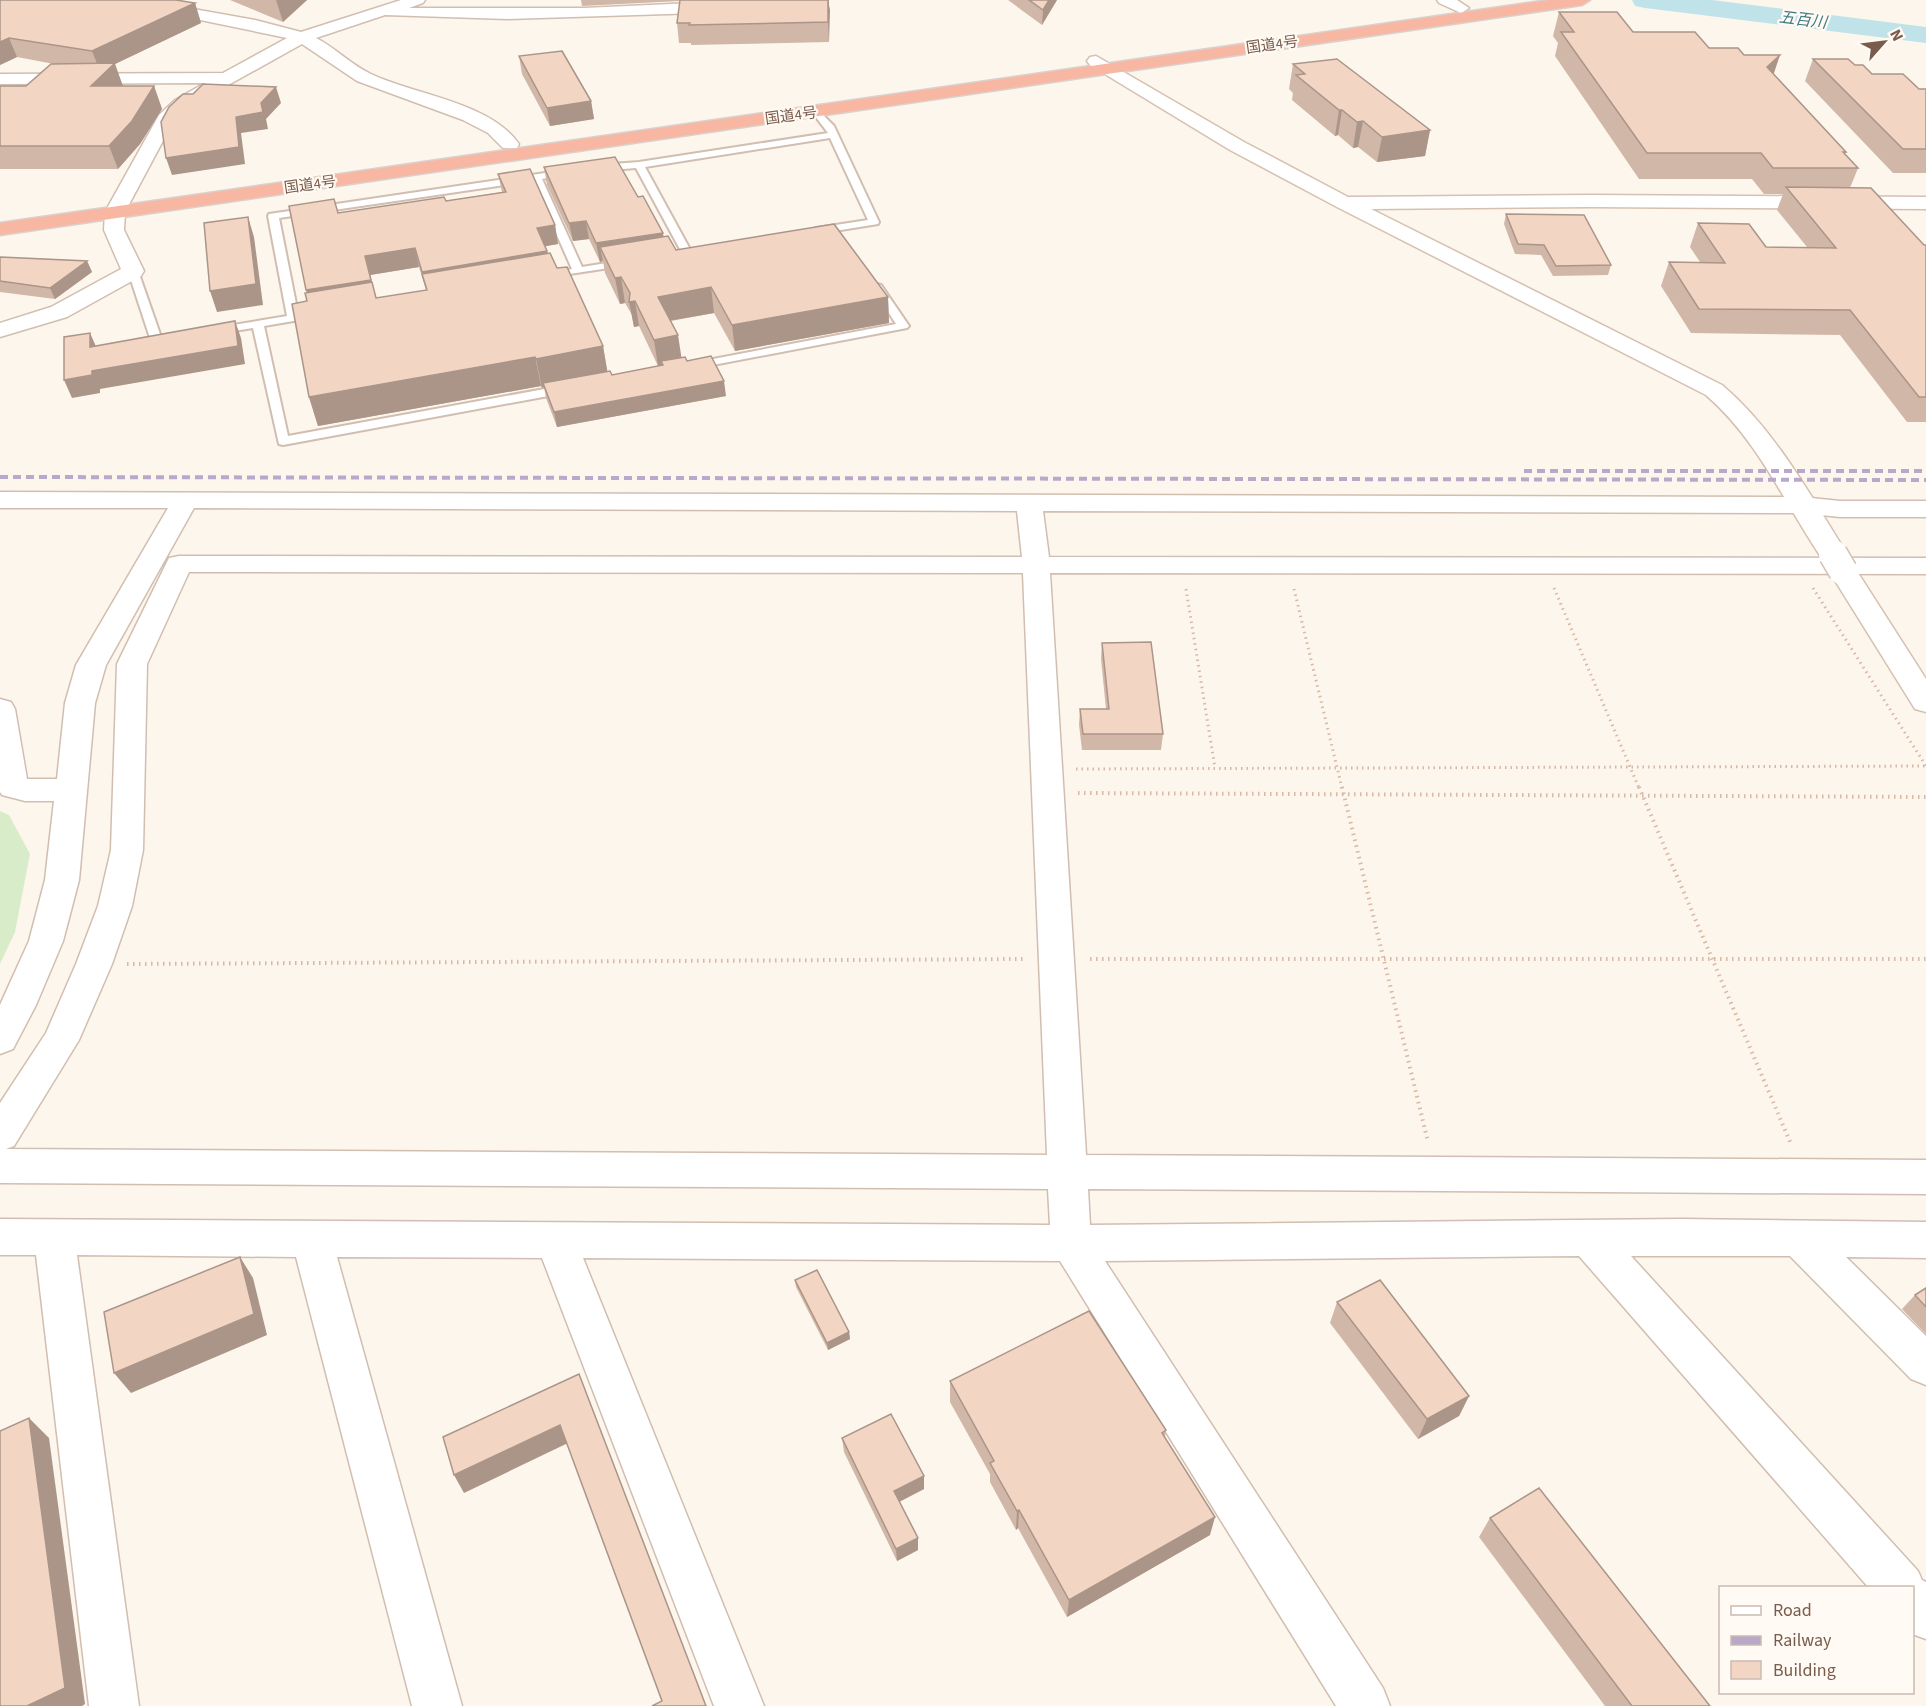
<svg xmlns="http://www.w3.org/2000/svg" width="1926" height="1706" font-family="'Source Sans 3','Noto Sans JP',sans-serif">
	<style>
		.green { fill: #d8ecc9 }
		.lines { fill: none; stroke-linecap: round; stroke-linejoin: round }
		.river { fill: #bfe3e8; fill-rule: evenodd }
		.lane-casing { stroke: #d1beb0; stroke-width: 4 }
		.street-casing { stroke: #d1beb0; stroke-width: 3 }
		.secondary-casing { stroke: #d6c0b0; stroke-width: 3 }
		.highway-casing { stroke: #dad1cd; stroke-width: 3 }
		.path-far1 { stroke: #d9b8a5; stroke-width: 3; stroke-dasharray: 1.5 4; stroke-linecap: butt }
		.path { stroke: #d9b8a5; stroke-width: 4; stroke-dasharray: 1.5 4.5; stroke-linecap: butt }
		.lane { fill: #fff; fill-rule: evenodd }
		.street { fill: #fff; fill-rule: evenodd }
		.secondary { fill: #fff; fill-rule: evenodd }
		.highway { fill: #f7b7a3; fill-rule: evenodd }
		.rail { stroke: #b9a8c9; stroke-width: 4; stroke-dasharray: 8 5; stroke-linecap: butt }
		.secondary-bridge-casing { stroke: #d6c0b0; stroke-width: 31; stroke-linecap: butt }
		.secondary-bridge { stroke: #fff; stroke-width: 28 }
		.wall { fill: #d1b7a8; fill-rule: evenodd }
		.shaded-wall { fill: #aa9588 }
		.building { fill: #f3d5c3; stroke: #aa9588; stroke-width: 1.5 }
		.labels { text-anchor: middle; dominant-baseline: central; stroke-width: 4.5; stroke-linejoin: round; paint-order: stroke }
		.far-street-label { font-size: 15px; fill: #7a5c4d; stroke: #fffaf3 }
		.far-water-label { font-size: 16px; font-style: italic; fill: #437c86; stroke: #fffaf3 }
	</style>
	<rect width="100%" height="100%" fill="#fdf6ec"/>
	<polygon class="green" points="0,811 9,815 30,854 15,932 0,964"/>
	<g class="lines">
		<polygon class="river" points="1632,0 1712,0 1926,27 1926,43 1645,8 1635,6"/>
		<g class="lane-casing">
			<g id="lane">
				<polygon points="817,109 834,126 879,222 878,224 816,234 811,231 816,228 868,220 830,138 645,167 692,253 687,256 682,253 636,168 599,171 594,168 599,165 639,162 828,133 812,112"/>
				<polygon points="565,170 568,171 568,175 542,179 582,267 625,260 630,263 629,265 543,278 543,274 572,269 533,181 279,218 298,314 317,311 323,314 317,317 264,326 288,436 566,385 572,389 570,392 283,445 279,444 253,328 215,334 209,331 215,328 287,316 268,216 269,214"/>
				<polygon points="133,268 138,271 161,337 176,336 176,340 157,344 151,341 128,271"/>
				<polygon points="877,284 881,285 909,326 907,328 692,369 686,366 692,363 896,324 872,287"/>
			</g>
		</g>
		<g class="street-casing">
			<g id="street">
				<path d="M 116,0 L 143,0 L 255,20 L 301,32 L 401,0 L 425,0 L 423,3 L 409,8 L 584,8 L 693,3 L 693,0 L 709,0 L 706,11 L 700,13 L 507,19 L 385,15 L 316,38 C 336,48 351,65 371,74 C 415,95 490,102 519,144 L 517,148 L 503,148 L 488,133 L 463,120 L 357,81 L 302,44 L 187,108 L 173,122 L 125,212 L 124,230 L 144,271 L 141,276 L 67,317 L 0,337 L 0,323 L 51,307 L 121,269 L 104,230 L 105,212 L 159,115 L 175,100 L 205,83 L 0,84 L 0,74 L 223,73 L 287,38 L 118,3 Z"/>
				<polygon points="1437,0 1457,0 1469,8 1461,13 1439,3"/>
				<path d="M 0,492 L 1802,497 L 1840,501 L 1926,501 L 1926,517 L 1840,517 L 1802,513 L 1043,511 L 1049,557 L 1926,558 L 1926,574 L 1050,573 L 1086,1155 L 1926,1160 L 1926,1194 L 1088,1189 L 1090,1225 L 1682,1219 L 1926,1222 L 1926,1258 L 1846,1257 L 1926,1336 L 1926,1385 L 1911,1379 L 1790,1256 L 1631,1256 L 1918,1571 L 1922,1580 L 1926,1582 L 1926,1639 L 1912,1634 L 1912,1588 L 1869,1588 L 1579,1256 L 1105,1261 L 1383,1688 L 1390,1706 L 1336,1706 L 1060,1261 L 583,1258 L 764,1706 L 714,1706 L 542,1258 L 337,1257 L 462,1706 L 412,1706 L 296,1257 L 77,1255 L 139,1706 L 89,1706 L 36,1255 L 0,1255 L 0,1219 L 1050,1225 L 1048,1189 L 0,1183 L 0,1103 L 46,1033 L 76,964 L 98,906 L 111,850 L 117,664 L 169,558 L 179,556 L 1022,557 L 1017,511 L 194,508 L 106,665 L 95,703 L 79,880 L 63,941 L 36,1005 L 13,1049 L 0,1054 L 0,1005 L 29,941 L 45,880 L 54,801 L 25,801 L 2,795 L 0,792 L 0,699 L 11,702 L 15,709 L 27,779 L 57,779 L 65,703 L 76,665 L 168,508 L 0,508 ZM 189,572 L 1023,573 L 1047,1155 L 6,1149 L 14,1146 L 79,1040 L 112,964 L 132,906 L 143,850 L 147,664 Z"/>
			</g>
		</g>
		<g class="secondary-casing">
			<g id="secondary">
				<path d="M 1096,56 L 1244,142 L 1348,197 L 1591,195 L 1926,197 L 1926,209 L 1591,207 L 1371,209 L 1722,385 C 1776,431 1810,495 1847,554 L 1843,560 L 1833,562 L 1823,560 C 1784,503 1759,441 1706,395 L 1337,207 L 1230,150 L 1090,65 L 1087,61 L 1090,57 Z"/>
				<polygon points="1843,563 1853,565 1926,679 1926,712 1915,709 1829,571 1833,565"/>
			</g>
		</g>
		<g class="highway-casing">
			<polygon id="highway" points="1549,0 1590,0 1582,5 0,235 0,223"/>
		</g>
		<g class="path-far1">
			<polyline points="1554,588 1639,788"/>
			<polyline points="1813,588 1926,766"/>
			<polyline points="1186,589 1215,768"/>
			<polyline points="1294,589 1342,788"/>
			<polyline points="1076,769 1926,766"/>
		</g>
		<g class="path">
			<polyline points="1342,787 1428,1142"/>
			<polyline points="1639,787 1791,1144"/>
			<polyline points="1078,793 1926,797"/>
			<polyline points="1090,959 1926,959"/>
			<polyline points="127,964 1025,959"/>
		</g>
		<use href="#lane" class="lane"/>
		<use href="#street" class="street"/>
		<use href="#secondary" class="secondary"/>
		<use href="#highway" class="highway"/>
		<g class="rail">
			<polyline points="1524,471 1926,471"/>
			<polyline points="0,477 1926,480"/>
		</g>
		<g class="secondary-bridge-casing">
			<polyline id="secondary-bridge" points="1833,554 1843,571"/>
		</g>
		<use href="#secondary-bridge" class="secondary-bridge"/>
	</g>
	<g class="wall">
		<polygon points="0,0 195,3 201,23 115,64 122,86 154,86 162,109 140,144 118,169 0,169 0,86 26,86 54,64 17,57 0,65"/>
		<polygon points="230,0 307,0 283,22"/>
		<polygon points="581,0 829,0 829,42 691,45 691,43 679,43 677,23 680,1 582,6"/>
		<polygon points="1008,0 1057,0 1042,25"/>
		<polygon points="1559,12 1633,32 1744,55 1774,74 1846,152 1845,154 1858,168 1850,188 1924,245 1926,245 1926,422 1907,422 1840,335 1691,333 1661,286 1669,262 1700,262 1690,247 1698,223 1766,247 1807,247 1777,210 1783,194 1764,194 1752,179 1639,179 1555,56 1558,43 1553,36"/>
		<polygon points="519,56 591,101 594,119 550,126 522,74"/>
		<polygon points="1813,59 1855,65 1872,74 1919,89 1926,89 1926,173 1893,173 1805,81"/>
		<polygon points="1293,64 1430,130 1425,156 1377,162 1358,147 1353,148 1338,135 1335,136 1292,100 1293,93 1289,89"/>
		<path d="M 544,167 L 638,197 L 664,237 L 676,250 L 888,297 L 889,323 L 735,351 L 714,313 L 671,321 L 681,357 L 687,361 L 726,396 L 557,427 L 546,398 L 544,387 L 542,388 L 541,386 L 318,426 L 309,397 L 306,293 L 338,213 L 446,201 L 502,192 L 498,174 L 555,225 L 558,244 L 545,246 L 548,253 L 603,346 L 607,371 L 612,375 L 658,366 L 639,326 L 634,327 L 632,315 L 625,303 L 620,304 L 605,273 L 603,261 L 600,262 L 589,239 L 573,241 L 547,185 ZM 419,267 L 426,290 L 376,298 L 370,275 Z"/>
		<polygon points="1506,214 1611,265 1608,275 1553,276 1541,255 1515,254 1504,224"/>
		<polygon points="0,257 87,261 92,272 55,299 0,292"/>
		<polygon points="1102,643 1163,734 1161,750 1082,750 1079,725 1080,709 1106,709 1101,659"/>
		<polygon points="795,1280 849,1332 850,1339 828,1350 796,1287"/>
		<polygon points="1926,1288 1926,1334 1902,1309 1915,1295"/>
		<polygon points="1337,1302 1469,1396 1459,1416 1418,1439 1330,1323"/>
		<polygon points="950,1381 1166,1430 1165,1437 1210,1535 1067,1617 1018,1528 1016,1530 990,1482 990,1474 950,1402"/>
		<polygon points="842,1438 924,1489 899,1502 918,1550 897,1561 844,1452"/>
		<polygon points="1490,1518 1710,1706 1605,1706 1479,1537"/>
	</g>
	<g class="shaded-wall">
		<polygon points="276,0 307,0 283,22"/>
		<polygon points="828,0 830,10 829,42 828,22"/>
		<polygon points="1049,0 1057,0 1042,25 1043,10"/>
		<polygon points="195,3 201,23 115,64 123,86 99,109 91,86 100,71 92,51"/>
		<polygon points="9,38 17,57 0,65 0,42"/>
		<polygon points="1780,55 1772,79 1767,67"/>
		<polygon points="154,86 162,109 140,144 118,169 109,146"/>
		<polygon points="276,87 281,103 266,119 268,129 241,133 245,164 172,175 166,158 261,103"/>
		<polygon points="591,101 594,119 550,126 547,108"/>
		<polygon points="1339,110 1342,110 1338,135 1335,136"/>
		<polygon points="1363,121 1358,147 1353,148 1357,122"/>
		<polygon points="1430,130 1425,156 1377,162 1382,137"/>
		<polygon points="248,217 254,237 263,305 217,312 210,291"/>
		<polygon points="586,221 589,239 573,241 569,223"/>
		<polygon points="555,225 558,244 541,247 537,228"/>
		<polygon points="663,233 666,251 600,247 603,261 600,262 596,243"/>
		<polygon points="415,248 419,267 370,275 384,327 312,309 306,290 365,256"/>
		<polygon points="547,251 551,270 422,274 426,291 422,272"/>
		<polygon points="87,261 92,272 55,299 50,288"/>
		<polygon points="621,277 625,303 620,304 615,278"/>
		<polygon points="711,287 714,313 662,322 658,297"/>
		<polygon points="888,297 889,323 735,351 732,325"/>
		<polygon points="635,301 639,326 634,327 629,302"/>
		<polygon points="235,321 241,338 245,364 100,389 100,393 72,398 64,380 92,371"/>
		<polygon points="90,333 98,351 90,347"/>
		<polygon points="678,335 682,361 661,361 662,365 658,366 654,340"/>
		<polygon points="603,346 608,375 543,383 544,387 542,388 536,359"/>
		<polygon points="535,357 541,386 318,426 309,397"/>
		<polygon points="724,381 726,396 557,427 554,412"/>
		<polygon points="240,1257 253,1278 267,1335 131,1393 114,1373"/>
		<polygon points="849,1332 850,1339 828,1350 827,1343"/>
		<polygon points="1469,1396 1459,1416 1418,1439 1427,1419"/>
		<polygon points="29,1418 49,1438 85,1704 82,1706 27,1706"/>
		<polygon points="560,1425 568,1443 464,1493 454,1475"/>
		<polygon points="924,1476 924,1489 895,1504 894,1491"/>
		<polygon points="1019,1510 1018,1528 1016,1530 1017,1511"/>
		<polygon points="1215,1517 1210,1535 1067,1617 1069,1600"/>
		<polygon points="918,1538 918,1550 897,1561 896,1549"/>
	</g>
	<g class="building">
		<polygon points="0,0 176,0 195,3 92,51 9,38 0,42"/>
		<polygon points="680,0 828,0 828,22 689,25 690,23 677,23"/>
		<polygon points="1029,0 1049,0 1043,10"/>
		<polygon points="1559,12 1617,12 1633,32 1695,32 1709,48 1738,48 1744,55 1780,55 1767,67 1846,152 1843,152 1858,168 1773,168 1761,153 1647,153 1561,32 1574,32"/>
		<polygon points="562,51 591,101 547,108 519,56"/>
		<polygon points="1337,59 1430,130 1382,137 1363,121 1357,122 1342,110 1339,110 1296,75 1305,74 1293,64"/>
		<polygon points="1813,59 1848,59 1855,65 1863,65 1872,74 1903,74 1919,89 1926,89 1926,149 1903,149"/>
		<polygon points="115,63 91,86 154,86 132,121 109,146 0,146 0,86 26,86 51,64"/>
		<polygon points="203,84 276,87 261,103 263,112 236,117 239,147 166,158 161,122 169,107 183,94 193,94"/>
		<polygon points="615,157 638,197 643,196 663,233 596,243 586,221 569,223 544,167"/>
		<polygon points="530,169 555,225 537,228 547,251 422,272 415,248 365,256 371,280 306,290 289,206 334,199 338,213 444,197 446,201 506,192 498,174"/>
		<polygon points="1786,187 1871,188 1924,245 1926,245 1926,397 1919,397 1850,310 1699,309 1669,262 1725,263 1698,223 1749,224 1766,247 1836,248"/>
		<polygon points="1506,214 1584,215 1611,265 1556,266 1544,245 1518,244"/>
		<polygon points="248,217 256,284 210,291 204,223"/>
		<polygon points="834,224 888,297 732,325 711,287 658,297 678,335 654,340 635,301 629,302 630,293 621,277 615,278 600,247 668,236 676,250"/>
		<polygon points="550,253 557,268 567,267 603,346 536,359 535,357 309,397 292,304 307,301 305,293 372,282 376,298 427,290 422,274"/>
		<polygon points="0,257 87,261 50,288 0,281"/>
		<polygon points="235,321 238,346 92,371 92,375 64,380 64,337 90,333 90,347"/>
		<polygon points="711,356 724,381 554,412 543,383 610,371 612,375 663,365 661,361 685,357 687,361"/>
		<polygon points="1151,642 1163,734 1083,734 1080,709 1109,709 1102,643"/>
		<polygon points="240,1257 254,1314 114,1373 104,1312"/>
		<polygon points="817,1270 849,1332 827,1343 795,1280"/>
		<polygon points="1380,1280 1469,1396 1427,1419 1337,1302"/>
		<polygon points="1926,1288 1926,1307 1915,1295"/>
		<polygon points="1089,1311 1166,1430 1162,1433 1215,1517 1069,1600 1019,1510 1017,1511 990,1463 994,1461 950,1381"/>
		<polygon points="579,1374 706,1706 652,1706 662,1701 560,1425 454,1475 443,1437"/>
		<polygon points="891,1414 924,1476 894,1491 918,1538 896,1549 842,1438"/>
		<polygon points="29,1418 65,1688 27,1706 0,1706 0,1431"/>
		<polygon points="1539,1488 1710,1706 1632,1706 1490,1518"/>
	</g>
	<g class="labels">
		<g class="far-street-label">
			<text transform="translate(1272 45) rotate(-8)">国道4号</text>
			<text transform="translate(791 116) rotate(-8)">国道4号</text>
			<text transform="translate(310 185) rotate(-8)">国道4号</text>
		</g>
		<g class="far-water-label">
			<text transform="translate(1803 20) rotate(7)">五百川</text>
		</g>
	</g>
	<rect x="1719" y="1586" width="195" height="108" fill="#fffaf3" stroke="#cabbb1" stroke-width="1.5"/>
	<rect x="1731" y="1606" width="30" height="9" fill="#ffffff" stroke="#cabbb1" stroke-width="1.5"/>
	<text x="1773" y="1616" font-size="18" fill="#7a5c4d">Road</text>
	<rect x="1731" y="1636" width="30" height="9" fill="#b9a8c9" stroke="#cabbb1" stroke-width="1.5"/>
	<text x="1773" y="1646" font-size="18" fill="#7a5c4d">Railway</text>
	<rect x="1731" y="1661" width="30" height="18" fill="#f3d5c3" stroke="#cabbb1" stroke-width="1.5"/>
	<text x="1773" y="1676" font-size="18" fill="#7a5c4d">Building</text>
	<g transform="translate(1884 42) rotate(62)" stroke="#fffaf3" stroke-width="4.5" paint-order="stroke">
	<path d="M0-4.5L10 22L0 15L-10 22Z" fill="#7a5c4d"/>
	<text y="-9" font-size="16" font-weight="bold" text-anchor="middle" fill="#7a5c4d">N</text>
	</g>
</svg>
